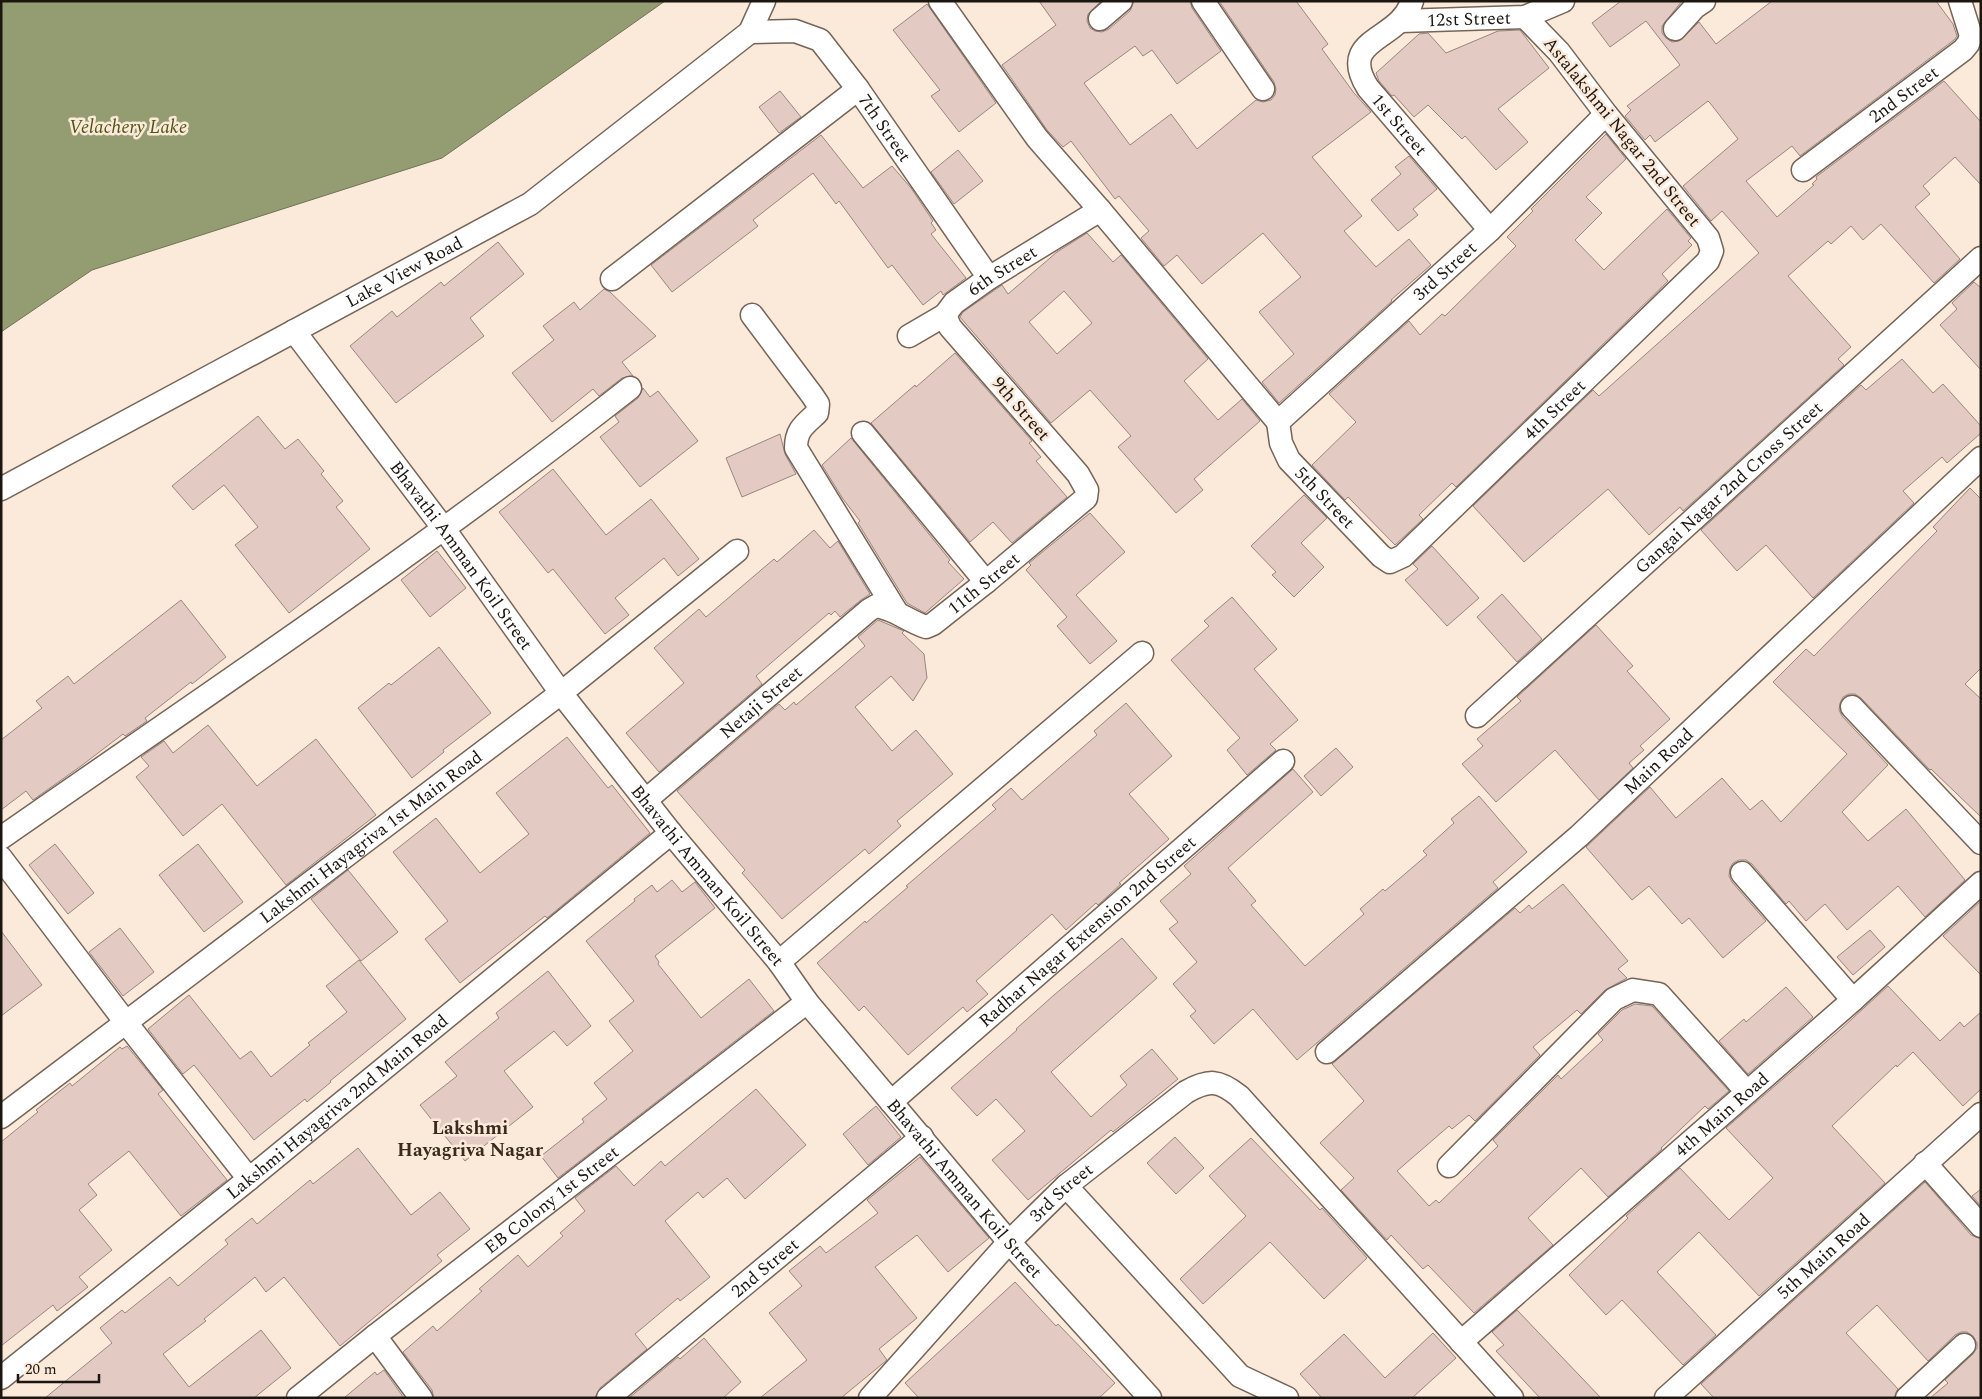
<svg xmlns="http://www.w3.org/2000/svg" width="1982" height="1399" font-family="Spectral,serif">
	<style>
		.water { fill: #949d72; stroke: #707455 }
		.building { fill: #e3cbc4; stroke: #9b857f; fill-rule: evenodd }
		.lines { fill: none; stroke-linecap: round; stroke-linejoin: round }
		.minor-casing { stroke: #756558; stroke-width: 25 }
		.minor { stroke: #fff; stroke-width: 22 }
		.labels { text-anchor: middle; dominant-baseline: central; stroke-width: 5; stroke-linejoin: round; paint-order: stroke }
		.street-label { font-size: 18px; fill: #1c1611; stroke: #fbe9d9 }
		.water-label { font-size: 19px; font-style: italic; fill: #4d5711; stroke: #fbe9d9 }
		.neighbourhood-label { font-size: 19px; font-weight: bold; fill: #392b1f; stroke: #fbe9d9 }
	</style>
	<rect width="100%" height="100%" fill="#fbe9d9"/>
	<polygon class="water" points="1,1 665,1 442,158 92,270 1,332"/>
	<g class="building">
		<polygon points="1039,1 1101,1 1088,14 1087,21 1090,28 1095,31 1102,32 1109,29 1130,11 1134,1 1190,1 1192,8 1221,51 1177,84 1152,50 1143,56 1135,46 1084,83 1130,145 1171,114 1197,149 1256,100 1263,102 1271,100 1275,95 1276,89 1274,82 1219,1 1296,1 1328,44 1322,49 1354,93 1371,112 1312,157 1362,216 1344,231 1376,267 1409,239 1431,265 1391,300 1392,301 1279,403 1262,382 1294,354 1259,312 1301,277 1263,233 1202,284 1177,255 1164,266 1141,238 1149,231 1119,196 1115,199 1071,141 1063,147 1047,130 1002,65 1056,25"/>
		<polygon points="1621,1 1682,1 1662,26 1662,33 1666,38 1672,42 1679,41 1699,22 1716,44 1772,1 1936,1 1953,24 1957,36 1954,40 1800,156 1792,146 1746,181 1777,217 1814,185 1812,184 1817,179 1816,177 1944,81 1981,122 1981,185 1955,157 1923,186 1930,194 1915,207 1960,259 1934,283 1881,224 1863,240 1851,226 1831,244 1828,241 1788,276 1851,347 1838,359 1844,365 1683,511 1680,507 1649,535 1608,489 1524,562 1473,506 1593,390 1599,396 1759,253 1722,211 1711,221 1683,186 1738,139 1710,103 1708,101 1655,142 1650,135 1645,140 1625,116 1631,110 1627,106 1680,65 1646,21 1610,47 1592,23"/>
		<polygon points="927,4 996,103 959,132 931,96 940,90 893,30"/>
		<polygon points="1520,30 1549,68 1498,109 1528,142 1496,170 1465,136 1462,139 1428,105 1414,117 1394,95 1392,96 1379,81 1376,73 1419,34 1428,33 1446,53 1498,31"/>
		<polygon points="780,91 801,117 779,133 759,107"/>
		<polygon points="1606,134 1626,159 1586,197 1602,213 1575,240 1604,270 1667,209 1691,238 1688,241 1692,245 1662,274 1668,281 1456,487 1452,483 1419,515 1423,519 1395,545 1348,497 1345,500 1312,465 1356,422 1329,394 1409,321 1420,335 1442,314 1445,316 1516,246 1507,237 1533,211 1531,209"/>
		<polygon points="821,135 863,188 892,166 911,188 933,221 931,223 936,230 931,234 966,278 943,295 941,291 923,305 892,265 888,268 839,201 836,204 813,173 753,220 758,226 672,292 651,265"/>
		<polygon points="958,150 983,181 954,204 931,172"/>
		<polygon points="1409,156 1437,189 1413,209 1418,215 1398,231 1371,200 1401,174 1395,167"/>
		<path d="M 1087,233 L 1113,262 L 1121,255 L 1208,359 L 1184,381 L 1218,420 L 1242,399 L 1260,421 L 1194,479 L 1203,490 L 1176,513 L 1118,447 L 1131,436 L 1090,390 L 1051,423 L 960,317 L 963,312 L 1002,285 L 1008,294 L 1057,252 ZM 1064,291 L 1092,323 L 1057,354 L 1029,322 Z"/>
		<polygon points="498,242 524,274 470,318 484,336 396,403 350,346 392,311 397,317 441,282 444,286"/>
		<polygon points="1974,282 1981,288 1981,370 1940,325 1957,309 1952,303"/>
		<polygon points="604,289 610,292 656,336 622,362 633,376 622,378 599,396 593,389 552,422 512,373 554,340 543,326 574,302 580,310"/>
		<polygon points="955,353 1032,441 1029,443 1041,457 1036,461 1067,497 1012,543 993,522 970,542 871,423 915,385 916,387"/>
		<polygon points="1902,359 1933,393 1943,384 1981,426 1981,433 1947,463 1942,457 1903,491 1914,503 1813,598 1766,545 1737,571 1701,530 1861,385 1866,390"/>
		<polygon points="643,388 650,397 658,391 698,441 640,487 600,437 619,422 615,416 638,398"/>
		<polygon points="258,416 285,449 298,439 324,471 321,474 343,501 336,507 370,549 289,613 235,545 258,527 224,485 193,510 172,486"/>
		<polygon points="780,434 785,454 796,474 742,497 726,458"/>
		<polygon points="851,438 950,560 948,562 964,579 925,613 907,603 858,523 860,521 843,499 822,465"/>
		<polygon points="553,469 606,535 651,499 699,559 678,576 664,558 615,598 629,615 605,634 553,569 548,573 499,512"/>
		<polygon points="1970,488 1981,499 1981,668 1965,684 1981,699 1981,817 1931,769 1930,770 1861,698 1855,694 1849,694 1843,697 1840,703 1839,710 1842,716 1888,765 1842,812 1868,841 1906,809 1965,880 1925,917 1898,886 1847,930 1825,904 1806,921 1789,901 1786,904 1752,864 1746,860 1739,860 1733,863 1730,868 1729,876 1732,882 1766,921 1723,958 1689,918 1682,924 1649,886 1632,900 1586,847 1650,787 1676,818 1722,778 1750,810 1762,800 1781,822 1847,754 1773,682 1806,649 1814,656 1937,531 1933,527"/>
		<polygon points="1304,495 1327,518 1301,543 1324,567 1294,597 1272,575 1276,572 1251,546"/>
		<polygon points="1090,513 1125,552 1076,595 1117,641 1090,664 1057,626 1067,617 1026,570 1031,565 1029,563"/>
		<polygon points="814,530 830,548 838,541 870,594 861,600 840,617 835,611 831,615 829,613 756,676 762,684 659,772 626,733 684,683 654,648 699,609 706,617 774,559 777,562"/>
		<polygon points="1432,546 1479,598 1447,626 1405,580 1418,569 1413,564"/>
		<polygon points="437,551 466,588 430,617 401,580"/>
		<polygon points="1502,594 1542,639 1517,662 1477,617"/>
		<polygon points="1232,597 1277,649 1254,669 1298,720 1270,744 1276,750 1247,775 1227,750 1240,738 1171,660 1209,626 1204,621"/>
		<polygon points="181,600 226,657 192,684 191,682 145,718 147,721 125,736 123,734 81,766 33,800 26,791 1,810 1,740 42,708 36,701 68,676 74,684"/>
		<polygon points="878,620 904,631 902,633 924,654 927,678 913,701 891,676 855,707 892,751 916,730 953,774 897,821 901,826 869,854 865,849 782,919 742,873 745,870 677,791 779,704 785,710 794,702 796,705 841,667 865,646 858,637"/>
		<polygon points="1596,625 1633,666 1627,671 1670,719 1640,746 1644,750 1629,763 1633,768 1599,800 1555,750 1496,802 1462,764 1483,746 1477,739 1521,701 1517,697"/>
		<polygon points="439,647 491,713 443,750 444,752 412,778 358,708 389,683 391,685"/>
		<polygon points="1126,703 1172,756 1129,794 1169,839 1119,883 1121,884 1098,905 1096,903 1066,930 1052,914 976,981 988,994 967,1012 963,1007 908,1055 864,1006 859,1011 817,963 865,921 866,923 908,887 906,886 996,809 992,805 1011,788 1022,800 1097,735 1094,731"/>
		<polygon points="208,725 257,786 316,739 376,815 286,885 222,804 183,836 136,777 149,766 141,757 164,741 173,753"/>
		<polygon points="567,737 608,788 612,785 650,833 547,918 545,916 460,983 425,939 448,921 393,852 436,818 480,873 529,834 496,793"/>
		<polygon points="1336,748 1353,767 1321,796 1304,776"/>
		<polygon points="1293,769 1313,792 1228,868 1256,901 1251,905 1305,966 1364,914 1360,909 1383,889 1385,891 1427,855 1423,851 1454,823 1451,819 1479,796 1527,852 1493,882 1498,888 1297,1060 1253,1009 1214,1044 1190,1016 1196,1011 1173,984 1197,962 1169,929 1178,922 1160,901 1191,874 1184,866"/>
		<polygon points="55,844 94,893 68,914 29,865"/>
		<polygon points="198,844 243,902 204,932 159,875"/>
		<polygon points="348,870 398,932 361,961 311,899"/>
		<polygon points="672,880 682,892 695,882 715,908 655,956 659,962 658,964 701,1018 749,979 774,1011 558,1178 541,1156 584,1122 582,1119 607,1099 594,1083 633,1051 609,1021 634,1001 586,941 635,901 634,899 652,885 657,892"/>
		<polygon points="1563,884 1628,961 1618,969 1627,978 1605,990 1581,1014 1577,1010 1533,1047 1540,1055 1475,1121 1469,1115 1452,1129 1449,1126 1397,1171 1429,1206 1436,1200 1439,1203 1498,1146 1493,1140 1558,1075 1561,1079 1603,1040 1598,1034 1622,1010 1635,1004 1652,1006 1729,1091 1708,1109 1705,1106 1661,1148 1662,1149 1608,1197 1581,1168 1528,1218 1553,1245 1474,1313 1428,1265 1423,1269 1391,1235 1387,1240 1341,1190 1354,1178 1320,1143 1364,1101 1332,1064 1515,908 1520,913 1529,905 1532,909"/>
		<polygon points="1981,901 1981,975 1943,936"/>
		<polygon points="120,928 154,972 123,996 89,952"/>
		<polygon points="1870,930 1885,947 1853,975 1837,957"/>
		<polygon points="1,931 42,985 1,1016"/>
		<polygon points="1122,938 1157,978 1051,1072 1091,1117 1127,1085 1120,1076 1152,1049 1178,1079 1113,1132 1111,1130 1028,1200 992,1160 1025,1131 996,1099 977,1116 951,1088 1017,1030 1016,1029 1054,995"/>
		<polygon points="359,960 406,1019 330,1081 331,1082 307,1102 305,1099 254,1140 194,1065 183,1074 148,1029 189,995 240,1059 251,1051 271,1077 310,1045 308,1043 347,1012 326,986"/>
		<polygon points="548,971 591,1026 567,1046 554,1031 504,1071 533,1107 465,1161 420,1105 457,1076 445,1062 499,1018 496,1013"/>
		<polygon points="1888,986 1940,1041 1960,1022 1964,1027 1981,1012 1981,1089 1963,1106 1913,1052 1897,1067 1896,1065 1832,1126 1885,1183 1759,1296 1699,1232 1657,1272 1716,1335 1683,1365 1622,1300 1606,1315 1569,1275 1628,1218 1626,1216 1680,1168 1729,1220 1773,1178 1726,1128 1841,1029"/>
		<polygon points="1786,987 1813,1017 1748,1074 1719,1041 1744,1019 1746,1022"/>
		<polygon points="127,1046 163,1090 158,1094 227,1180 181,1216 129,1151 88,1184 97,1195 79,1210 112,1250 79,1277 88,1287 57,1311 53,1305 1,1346 1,1142 38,1112 36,1110 70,1083 72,1086 120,1047 122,1049"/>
		<polygon points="756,1089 806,1145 745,1199 727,1178 703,1198 698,1192 665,1221 710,1277 680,1301 678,1298 635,1334 647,1349 600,1388 595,1398 434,1398 432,1390 403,1352 433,1326 437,1331 482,1291 479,1289 518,1255 528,1267 563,1236 560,1233 585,1211 575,1198 616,1166 634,1186 661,1161 665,1166"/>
		<polygon points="876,1106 901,1137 868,1165 843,1134"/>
		<polygon points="1175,1137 1204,1168 1176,1194 1147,1163"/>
		<polygon points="1251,1138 1320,1210 1322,1208 1367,1258 1324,1299 1270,1242 1203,1304 1180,1279 1246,1216 1209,1176"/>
		<polygon points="358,1148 411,1215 440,1192 470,1229 437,1255 442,1261 340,1346 284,1277 266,1292 255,1277 204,1319 206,1321 163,1354 189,1387 261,1330 291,1368 254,1398 45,1398 112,1343 100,1328 122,1310 125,1313 170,1277 178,1286 228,1244 225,1240 252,1218 257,1224 310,1180 313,1184"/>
		<polygon points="920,1157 989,1238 948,1272 917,1235 875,1267 917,1318 879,1349 887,1360 841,1398 760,1398 807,1360 769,1313 802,1286 789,1271 820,1246 826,1253 878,1213 867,1200"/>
		<polygon points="1925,1182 1971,1235 1981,1239 1981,1398 1930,1398 1948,1383 1945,1380 1973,1354 1977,1348 1977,1343 1973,1336 1967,1332 1961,1332 1955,1335 1928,1361 1877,1305 1846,1333 1898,1389 1894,1398 1714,1398 1701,1384"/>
		<polygon points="1981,1189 1981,1206 1972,1196"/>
		<polygon points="1015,1282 1056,1326 1058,1324 1115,1383 1099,1398 919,1398 905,1383"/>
		<polygon points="1517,1310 1601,1398 1540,1398 1496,1351 1504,1345 1492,1332"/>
		<polygon points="1433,1333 1456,1358 1412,1398 1322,1398 1300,1374 1344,1334 1385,1378"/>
		<polygon points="704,1338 741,1382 723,1398 629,1398 678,1357 680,1359"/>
		<polygon points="384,1370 404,1398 344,1398 375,1372 377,1375"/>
	</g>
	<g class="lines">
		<g class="minor-casing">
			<g id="minor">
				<polyline points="940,1 1037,138 1100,210 1278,422"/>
				<polyline points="1203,1 1263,89"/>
				<path id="s1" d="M 1412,1 C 1400,42 1336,37 1368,88 L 1490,230"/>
				<polyline points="1100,19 1121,1"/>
				<path id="s2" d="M 1401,21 L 1525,17 L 1563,1"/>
				<polyline points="1675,29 1695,7 1704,1"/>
				<path id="s3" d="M 750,32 L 795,31 L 820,40 L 858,89 L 989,278"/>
				<path id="s4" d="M 1803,170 L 1963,50 L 1968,44 L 1971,36 L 1960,1"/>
				<polyline points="612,279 858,89"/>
				<path d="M 752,315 L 812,395 L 818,404 L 817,413 C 804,425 796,430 796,448 L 896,611"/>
				<path id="s5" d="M 294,331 L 444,529 L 561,693 L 671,833 L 779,962 L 807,1002 L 1009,1242 L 1150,1398"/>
				<path id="s6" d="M 909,336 L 945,315 L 954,303 L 989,278 L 1100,210"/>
				<path id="s7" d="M 1278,422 L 1281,443 L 1289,460 L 1381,556 L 1390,562 L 1403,556 L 1708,261 L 1712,251 L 1708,238 L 1606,114 L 1559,52 L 1525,17"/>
				<path id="s8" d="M 1278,422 L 1490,230 L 1606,114"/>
				<polyline points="863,433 986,582"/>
				<path id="s9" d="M 1,489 L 530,204 L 750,32 L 764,1"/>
				<polyline points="1852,707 1981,843"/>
				<path id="s10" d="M 1477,716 L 1981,258"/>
				<path id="s11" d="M 646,800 L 869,610 L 876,606 C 895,609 908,621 926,627 L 933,624 L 986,582 L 1086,498 L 1087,490 L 1078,474 L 950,327 L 945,315"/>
				<path d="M 1,838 C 212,691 427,548 630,388"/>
				<polyline points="1,858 127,1024 249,1179"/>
				<polyline points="1742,873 1853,1000"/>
				<polyline points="779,962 1142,653"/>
				<path id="s12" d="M 1327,1052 L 1579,836 L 1981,458"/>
				<path id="s13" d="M 891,1102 L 1283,761"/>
				<path id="s14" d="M 1,1117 L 561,693 L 737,551"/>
				<polyline points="1925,1163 1981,1226"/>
				<polyline points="1449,1166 1614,999 1633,990 1659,994 1747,1092"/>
				<polyline points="1066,1186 1240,1376 1287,1398"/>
				<polyline points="375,1336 421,1398"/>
				<path id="s15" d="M 1461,1342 L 1853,1000 L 1981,883"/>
				<path id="s16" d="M 1,1378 L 249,1179 L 671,833"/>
				<path id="s17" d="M 298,1398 L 375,1336 L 807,1002"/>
				<path id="s18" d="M 608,1398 L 922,1137"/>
				<path id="s19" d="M 870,1398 L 1009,1242 L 1066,1186 L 1186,1092 C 1209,1079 1219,1080 1239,1096 L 1512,1398"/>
				<path id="s20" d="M 1666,1398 L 1981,1114"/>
				<polyline points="1907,1398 1964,1345"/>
			</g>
		</g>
		<use href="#minor" class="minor"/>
	</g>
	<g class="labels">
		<g class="street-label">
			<text stroke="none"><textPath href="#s2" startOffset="68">12st Street</textPath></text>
			<text stroke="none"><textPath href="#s4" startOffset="126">2nd Street</textPath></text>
			<text stroke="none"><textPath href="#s1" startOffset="159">1st Street</textPath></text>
			<text stroke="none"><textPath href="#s3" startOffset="181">7th Street</textPath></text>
			<text transform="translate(1622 132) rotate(51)">Astalakshmi Nagar 2nd Street</text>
			<text stroke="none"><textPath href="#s6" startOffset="115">6th Street</textPath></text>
			<text stroke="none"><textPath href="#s8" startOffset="225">3rd Street</textPath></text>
			<text stroke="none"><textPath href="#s9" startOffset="458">Lake View Road</textPath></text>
			<text transform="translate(1021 409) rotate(49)">9th Street</text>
			<text stroke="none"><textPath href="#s7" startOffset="409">4th Street</textPath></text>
			<text stroke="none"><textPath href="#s10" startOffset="340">Gangai Nagar 2nd Cross Street</textPath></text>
			<text stroke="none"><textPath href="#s7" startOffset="92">5th Street</textPath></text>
			<text stroke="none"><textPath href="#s5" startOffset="280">Bhavathi Amman Koil Street</textPath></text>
			<text stroke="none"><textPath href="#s11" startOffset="428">11th Street</textPath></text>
			<text stroke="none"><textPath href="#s11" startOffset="151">Netaji Street</textPath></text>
			<text stroke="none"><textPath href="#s12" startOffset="441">Main Road</textPath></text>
			<text stroke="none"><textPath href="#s14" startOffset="464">Lakshmi Hayagriva 1st Main Road</textPath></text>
			<text stroke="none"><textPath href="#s5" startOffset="684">Bhavathi Amman Koil Street</textPath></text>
			<text stroke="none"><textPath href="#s13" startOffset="260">Radhar Nagar Extension 2nd Street</textPath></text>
			<text stroke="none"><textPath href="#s16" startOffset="432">Lakshmi Hayagriva 2nd Main Road</textPath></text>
			<text stroke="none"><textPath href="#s15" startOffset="346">4th Main Road</textPath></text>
			<text stroke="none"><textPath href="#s5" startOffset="1089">Bhavathi Amman Koil Street</textPath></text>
			<text stroke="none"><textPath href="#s19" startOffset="281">3rd Street</textPath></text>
			<text stroke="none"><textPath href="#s17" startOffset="322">EB Colony 1st Street</textPath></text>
			<text stroke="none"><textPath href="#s20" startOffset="212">5th Main Road</textPath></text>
			<text stroke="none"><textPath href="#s18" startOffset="204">2nd Street</textPath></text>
		</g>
		<g class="water-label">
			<text x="128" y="127">Velachery Lake</text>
		</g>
		<g class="neighbourhood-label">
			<text x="470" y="1128">Lakshmi<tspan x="470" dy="22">Hayagriva Nagar</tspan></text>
		</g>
	</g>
	<rect width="1982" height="1399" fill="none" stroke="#1c1611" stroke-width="5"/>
	<path d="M18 1374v8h81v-8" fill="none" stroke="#1c1611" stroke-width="2.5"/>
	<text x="25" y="1374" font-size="15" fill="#1c1611" stroke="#fbe9d9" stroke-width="4" paint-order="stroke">20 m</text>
</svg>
